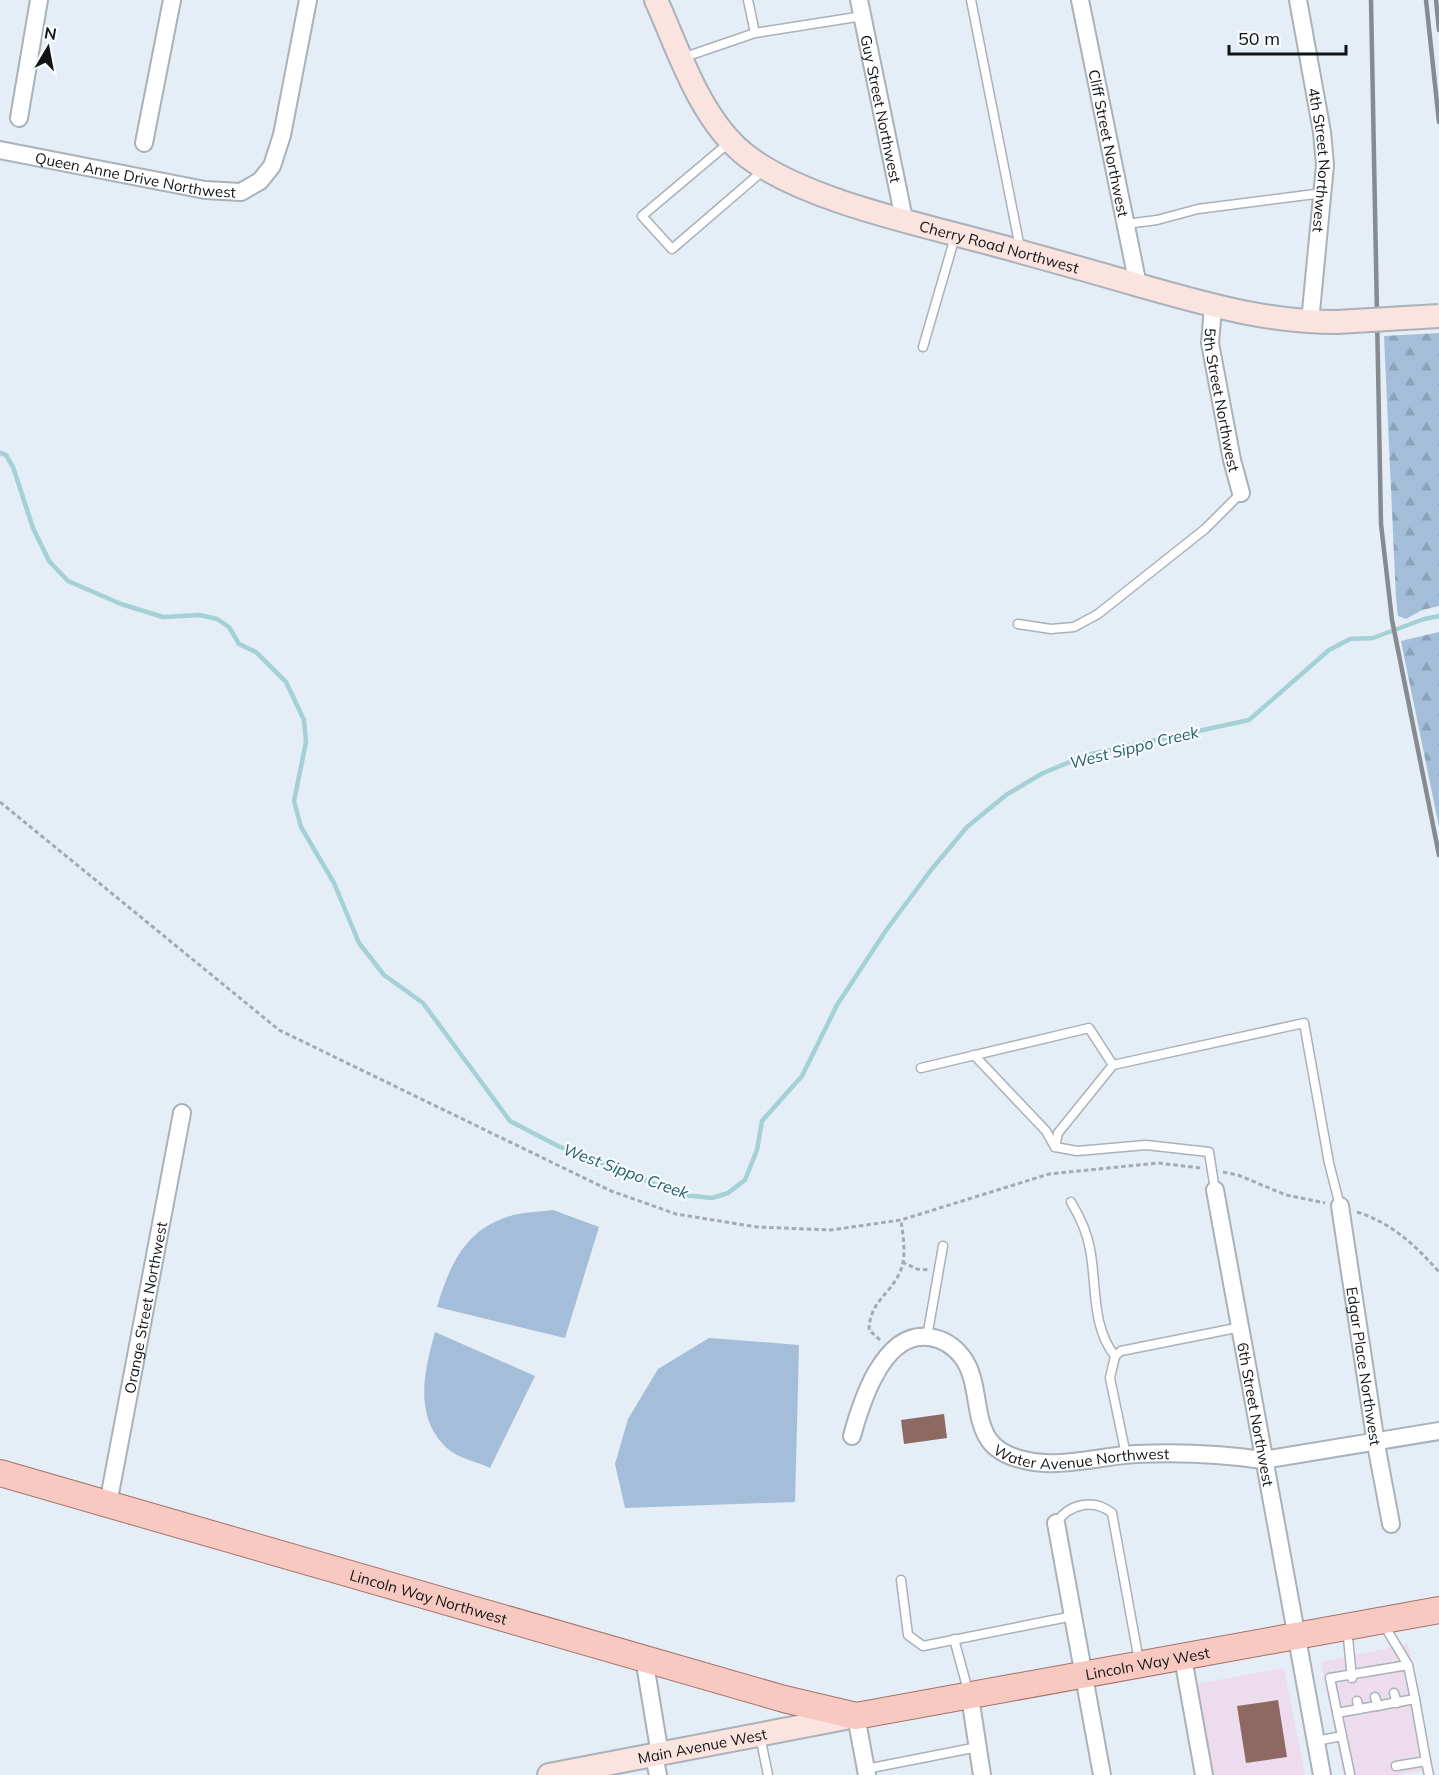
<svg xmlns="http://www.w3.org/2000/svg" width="1439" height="1775" font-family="Mulish,sans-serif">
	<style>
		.commercial { fill: #eddcee }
		.forest { fill: url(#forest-firs) }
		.pitch { fill: #a4bed9 }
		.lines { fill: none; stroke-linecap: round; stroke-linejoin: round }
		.stream { stroke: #a3d1d6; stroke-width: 4.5 }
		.building { fill: #8e6961 }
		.lane-casing { stroke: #a9b1b9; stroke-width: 11 }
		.street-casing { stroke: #a9b1b9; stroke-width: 20 }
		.secondary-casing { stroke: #a9b1b9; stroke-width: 26 }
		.primary-casing { stroke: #a3726a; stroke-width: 28 }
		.path { stroke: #a4aab1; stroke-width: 3; stroke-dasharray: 4.5 3; stroke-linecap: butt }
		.lane { stroke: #fff; stroke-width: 8 }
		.street { stroke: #fff; stroke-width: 16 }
		.secondary { stroke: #fbe4e0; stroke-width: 22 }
		.primary { stroke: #f7c9c0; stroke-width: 26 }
		.rail { stroke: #868b92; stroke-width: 4.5 }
		.secondary-bridge-casing { stroke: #a9b1b9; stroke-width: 26; stroke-linecap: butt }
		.secondary-bridge { stroke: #fbe4e0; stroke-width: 22 }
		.labels { text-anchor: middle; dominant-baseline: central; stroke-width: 4.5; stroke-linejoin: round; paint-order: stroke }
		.street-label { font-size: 15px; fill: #111417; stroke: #f6fafd }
		.water-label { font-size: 16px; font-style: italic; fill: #226066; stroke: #f6fafd }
	</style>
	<defs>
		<pattern id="forest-firs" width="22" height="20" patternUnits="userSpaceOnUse" patternTransform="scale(1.5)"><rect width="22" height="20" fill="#a4bed9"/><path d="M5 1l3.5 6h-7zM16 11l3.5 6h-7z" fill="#8ca2ba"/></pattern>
	</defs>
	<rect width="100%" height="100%" fill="#e5edf6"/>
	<g class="commercial">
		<polygon points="1408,1644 1433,1768 1399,1775 1343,1775 1321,1662"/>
		<polygon points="1284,1668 1305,1775 1211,1775 1195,1684"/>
	</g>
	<g class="forest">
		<polygon points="1439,333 1439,606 1422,610 1406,619 1398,616 1396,598 1384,336"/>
		<polygon points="1439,632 1439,827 1401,641"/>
	</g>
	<g class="pitch">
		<path d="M 553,1210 L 599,1227 L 565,1338 L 437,1307 C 449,1267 464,1231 507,1217 C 521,1212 539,1212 553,1210 Z"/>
		<path d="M 435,1332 L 535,1376 L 490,1468 C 478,1462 458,1458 448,1449 C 413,1417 424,1372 435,1332 Z"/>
		<polygon points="709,1338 799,1345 795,1502 625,1508 615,1464 628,1419 658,1369"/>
	</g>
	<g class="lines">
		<polyline class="stream" points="0,453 6,455 13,467 33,528 49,561 68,581 121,604 163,617 200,615 217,619 229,627 239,644 256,652 286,682 304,720 306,742 294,801 301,827 334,883 359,943 384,975 423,1003 510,1121 558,1146 683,1195 712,1198 728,1193 745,1180 757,1150 762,1121 802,1076 837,1005 887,929 931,870 967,827 1006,795 1043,773 1087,755 1249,720 1329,650 1350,639 1373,638 1424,619 1439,616"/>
	</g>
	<g class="building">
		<polygon points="944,1414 947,1438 904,1444 901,1420"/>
		<polygon points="1278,1700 1287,1757 1246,1763 1237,1706"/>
	</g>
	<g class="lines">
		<g class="lane-casing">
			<g id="lane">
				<polyline points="748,0 755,33 863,16"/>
				<polyline points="971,0 1020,248"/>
				<polyline points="682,58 755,33"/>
				<polyline points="731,141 642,216 672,249 765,169"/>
				<polyline points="1126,224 1157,220 1198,209 1323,193"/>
				<polyline points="923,347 955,237"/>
				<polyline points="1018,624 1051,629 1074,627 1098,614 1205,529 1241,493"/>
				<polyline points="974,1055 1046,1131 1055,1147"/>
				<polyline points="921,1068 1089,1028 1113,1065"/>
				<polyline points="1215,1190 1209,1152 1146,1145 1077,1151 1055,1147 1058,1133 1113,1065 1304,1023 1329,1163 1340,1206"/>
				<path d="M 1071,1202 C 1080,1217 1087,1232 1090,1249 C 1097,1285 1091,1326 1115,1356"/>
				<polyline points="927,1337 943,1246"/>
				<polyline points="1126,1455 1110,1378 1115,1356 1121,1351 1241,1327"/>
				<path d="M 1056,1523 C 1069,1504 1093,1498 1112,1513 L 1139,1661"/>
				<polyline points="901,1580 908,1635 923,1646 1073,1616"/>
				<polyline points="1384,1625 1408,1665"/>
				<polyline points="1347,1628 1352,1678"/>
				<polyline points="954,1639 969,1694"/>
				<polyline points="1394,1693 1397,1703"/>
				<polyline points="1375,1697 1378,1706"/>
				<polyline points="1357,1701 1359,1709"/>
				<polyline points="760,1736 768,1775"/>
				<polyline points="1342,1736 1350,1774"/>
				<polyline points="1316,1741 1342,1736 1330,1678 1408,1665 1415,1699 1337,1713"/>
				<polyline points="1426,1761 1429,1775"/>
				<polyline points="1396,1766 1426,1761 1415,1699"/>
				<polyline points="866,1769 978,1747"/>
			</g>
		</g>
		<g class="street-casing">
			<g id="street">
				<path id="s1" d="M 859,0 L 904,219"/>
				<path id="s2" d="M 1080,0 L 1138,285"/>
				<path id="s3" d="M 1298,0 L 1322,132 L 1325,165 L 1310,322"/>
				<polyline points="19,118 39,0"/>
				<polyline points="144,143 172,0"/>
				<path id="s4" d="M 0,150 L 205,190 L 241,192 L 260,181 L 272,166 L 282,135 L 308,0"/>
				<path id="s5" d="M 1213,307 L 1210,343 L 1232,460 L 1241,493"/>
				<path id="s6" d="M 1215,1190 L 1322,1775"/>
				<path id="s7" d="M 1340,1206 L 1376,1444 L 1391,1524"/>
				<path id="s8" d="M 852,1436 C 861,1403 883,1331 929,1337 C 943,1339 955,1347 963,1358 C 980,1382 973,1416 989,1440 C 997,1451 1010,1457 1024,1460 C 1059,1469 1100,1456 1136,1454 C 1178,1452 1222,1454 1263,1460 L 1439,1431"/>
				<path id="s9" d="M 108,1504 L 182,1113"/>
				<polyline points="1056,1523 1102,1775"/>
				<polyline points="644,1658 660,1755"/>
				<polyline points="1183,1658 1204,1775"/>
				<polyline points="970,1697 982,1775"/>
				<polyline points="856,1716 867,1775"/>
				<polyline points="654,1756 658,1775"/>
			</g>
		</g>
		<g class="secondary-casing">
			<g id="secondary">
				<path id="s10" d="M 656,0 C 679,51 699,116 743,153 C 803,202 930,226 1007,248 C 1050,260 1094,272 1138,285 C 1206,304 1265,322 1337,322"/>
				<path id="s11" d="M 549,1775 L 856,1716"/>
			</g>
		</g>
		<g class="primary-casing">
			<g id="primary">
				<path id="s12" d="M 0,1473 L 784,1699 L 856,1716 L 1439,1610"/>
			</g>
		</g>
		<g class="path">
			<polyline points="0,802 279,1030 611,1191 676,1214 757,1227 831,1230 901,1220 1049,1174 1158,1163 1201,1168"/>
			<polyline points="1223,1172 1238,1175 1286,1195 1325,1203"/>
			<path d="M 1357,1212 C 1392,1223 1415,1245 1439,1272"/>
			<polyline points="902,1262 917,1269 929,1270"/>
			<path d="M 880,1340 L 869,1330 C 870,1301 889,1296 900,1272 C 907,1257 903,1236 901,1220"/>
		</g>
		<use href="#lane" class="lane"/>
		<use href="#street" class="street"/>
		<use href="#secondary" class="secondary"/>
		<use href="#primary" class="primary"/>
		<g class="rail">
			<polyline points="1371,0 1381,524 1392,620 1439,855"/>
			<polyline points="1426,0 1439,122"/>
			<polyline points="1436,0 1439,30"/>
		</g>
		<g class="secondary-bridge-casing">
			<polyline id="secondary-bridge" points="1337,322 1439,316"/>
		</g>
		<use href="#secondary-bridge" class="secondary-bridge"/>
	</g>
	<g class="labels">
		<g class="street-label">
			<text stroke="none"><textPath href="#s1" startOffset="111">Guy Street Northwest</textPath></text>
			<text stroke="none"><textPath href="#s2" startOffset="146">Cliff Street Northwest</textPath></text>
			<text stroke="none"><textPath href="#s3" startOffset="162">4th Street Northwest</textPath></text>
			<text stroke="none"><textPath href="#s4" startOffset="138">Queen Anne Drive Northwest</textPath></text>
			<text stroke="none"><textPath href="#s10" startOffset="452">Cherry Road Northwest</textPath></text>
			<text stroke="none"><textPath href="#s5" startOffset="94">5th Street Northwest</textPath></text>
			<text stroke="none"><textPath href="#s9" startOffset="200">Orange Street Northwest</textPath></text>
			<text stroke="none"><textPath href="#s7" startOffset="162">Edgar Place Northwest</textPath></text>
			<text stroke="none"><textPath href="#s6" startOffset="228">6th Street Northwest</textPath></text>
			<text stroke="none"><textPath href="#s8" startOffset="362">Water Avenue Northwest</textPath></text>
			<text stroke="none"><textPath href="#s12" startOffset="446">Lincoln Way Northwest</textPath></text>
			<text stroke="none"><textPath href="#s12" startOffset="1186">Lincoln Way West</textPath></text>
			<text stroke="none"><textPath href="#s11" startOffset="156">Main Avenue West</textPath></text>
		</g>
		<g class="water-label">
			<text transform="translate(1134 747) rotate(-14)">West Sippo Creek</text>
			<text transform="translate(626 1171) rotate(20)">West Sippo Creek</text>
		</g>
	</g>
	<g transform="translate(48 48) rotate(10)" stroke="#f6fafd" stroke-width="4.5" paint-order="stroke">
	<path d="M0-4.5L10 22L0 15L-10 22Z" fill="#111417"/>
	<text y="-9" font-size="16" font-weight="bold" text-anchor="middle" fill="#111417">N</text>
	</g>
	<path d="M1229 45v9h117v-9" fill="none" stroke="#111417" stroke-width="3"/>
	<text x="1238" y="45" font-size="18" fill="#111417" stroke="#f6fafd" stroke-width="4.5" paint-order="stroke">50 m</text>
</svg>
